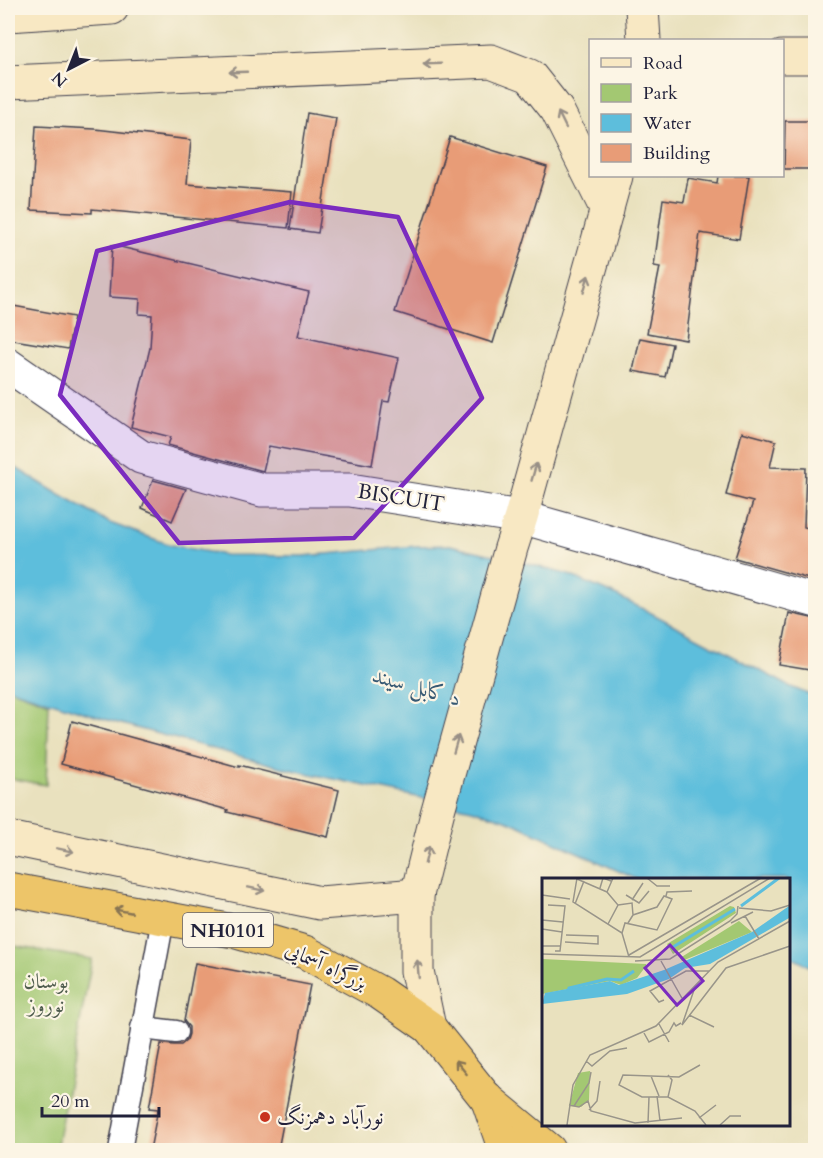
<svg xmlns="http://www.w3.org/2000/svg" width="823" height="1158" font-family="Cardo,Amiri,serif">
	<style>
		.green { fill: #a3c872; stroke: #627556; stroke-width: 1.5 }
		.water { fill: #5dbedc; stroke: #40708c; stroke-width: 1.5 }
		.building { fill: #e89c77 }
		.lines { fill: none; stroke-linecap: round; stroke-linejoin: round }
		.lane-casing { stroke: #403f4f; stroke-width: 25 }
		.street-casing { stroke: #403f4f; stroke-width: 35 }
		.secondary-casing { stroke: #403f4f; stroke-width: 35 }
		.highway-casing { stroke: #403f4f; stroke-width: 35 }
		.lane { stroke: #fff; stroke-width: 22 }
		.street { stroke: #fff; stroke-width: 33 }
		.secondary { stroke: #f8e8c3; stroke-width: 33 }
		.highway { stroke: #edc569; stroke-width: 33 }
		.oneway { stroke: #988f86 }
		.oneway2 { stroke: #887452 }
		.marked { fill: #7b2cbf; fill-opacity: 0.2; stroke: #7b2cbf; stroke-width: 4.5; stroke-linejoin: round }
		.poi-dot { fill: #c8321e; stroke: #fcf5e5; stroke-width: 2 }
		.labels { text-anchor: middle; dominant-baseline: central; stroke-width: 4.5; stroke-linejoin: round; paint-order: stroke }
		.shield { fill: #fcf5e5; stroke: #63616e; stroke-width: 1.5 }
		.shield-label { font-size: 20px; font-weight: bold; fill: #22223b }
		.street-label { font-size: 21px; fill: #22223b; stroke: #fcf5e5 }
		.park-label { font-size: 21px; fill: #4f5c4e; stroke: #fcf5e5 }
		.poi-label { font-size: 21px; fill: #22223b; stroke: #fcf5e5; text-anchor: start }
		.water-label { font-size: 22px; font-style: italic; fill: #375973; stroke: #fcf5e5 }
		.inset-river { fill: none; stroke: #5dbedc; stroke-width: 3 }
		.inset-road { fill: none; stroke: #99958a; stroke-width: 1.5 }
		.view { fill: #7b2cbf; fill-opacity: 0.15; stroke: #7b2cbf; stroke-width: 3 }
		.inset-edge { fill: none; stroke: #22223b; stroke-width: 3 }
	</style>
	<rect width="100%" height="100%" fill="#fcf5e5"/>
	<filter id="ink" filterUnits="userSpaceOnUse"><feTurbulence type="fractalNoise" baseFrequency=".0167" numOctaves="2"/><feDisplacementMap in="SourceGraphic" scale="12" xChannelSelector="R" yChannelSelector="G"/><feConvolveMatrix kernelMatrix="1 2 1 2 8 2 1 2 1" color-interpolation-filters="sRGB"/></filter>
	<filter id="wash" filterUnits="userSpaceOnUse"><feTurbulence type="fractalNoise" baseFrequency=".008" numOctaves="4" result="noise"/><feDisplacementMap in="SourceGraphic" scale="24" xChannelSelector="R" yChannelSelector="G"/><feGaussianBlur stdDeviation="1.35" result="paint"/><feColorMatrix in="noise" values="0 0 0 0 0 0 0 0 0 0 0 0 0 0 0 0 0 1.4 0 .05"/><feComposite in="paint" operator="in"/></filter>
	<g filter="url(#wash)">
		<rect width="100%" height="100%" fill="#e9e1be"/>
		<g class="green">
			<polygon points="8,688 49,703 46,785 8,778"/>
			<polygon points="8,945 92,959 56,1150 8,1150"/>
		</g>
		<polygon class="water" points="8,463 60,495 110,523 171,545 225,555 303,556 417,546 450,545 518,561 569,575 613,594 653,614 791,687 815,697 815,969 789,956 788,879 636,879 509,821 472,809 288,769 114,722 8,688"/>
		<g id="blocks">
			<g class="building">
				<polygon points="307,113 336,118 318,233 290,229"/>
				<polygon points="785,121 816,121 816,169 784,169"/>
				<polygon points="36,126 95,129 191,140 187,184 292,192 288,228 92,209 92,213 31,210"/>
				<polygon points="450,137 547,167 493,343 395,312"/>
				<polygon points="718,176 749,176 739,239 700,233 686,340 647,333 660,267 654,266 663,199 684,202 688,178 717,183"/>
				<polygon points="112,245 309,292 298,336 399,358 389,402 383,401 372,465 269,446 263,471 168,445 171,437 131,427 150,348 152,315 139,314 140,299 109,297"/>
				<polygon points="8,305 74,317 68,349 8,339"/>
				<polygon points="640,338 672,344 665,377 633,371"/>
				<polygon points="742,432 776,441 770,467 806,468 804,527 816,530 816,581 735,558 753,502 726,495"/>
				<polygon points="153,480 186,489 172,521 142,508"/>
				<polygon points="789,613 816,619 816,671 779,665"/>
				<polygon points="72,721 239,767 239,765 339,790 328,837 227,812 228,810 61,764"/>
				<polygon points="195,963 310,985 278,1150 150,1150 158,1109 149,1108 161,1044 174,1045 181,1045 187,1040 189,1034 189,1027 184,1021"/>
			</g>
		</g>
	</g>
	<g filter="url(#ink)">
		<use href="#blocks" fill-opacity="0" stroke="#403f4f" stroke-width="1.5"/>
		<g class="lines">
			<g class="lane-casing">
				<g id="lane">
					<polyline points="142,1028 176,1032"/>
					<polyline points="120,1150 163,919"/>
				</g>
			</g>
			<g class="street-casing">
				<polyline id="street" points="8,365 141,457 262,490 350,490 521,517 816,601"/>
			</g>
			<g class="secondary-casing">
				<g id="secondary">
					<polyline points="642,8 644,40"/>
					<polyline points="8,15 112,8"/>
					<polyline points="782,57 816,57"/>
					<polyline points="8,82 491,61 530,76 557,110 607,210"/>
					<polyline points="8,838 320,903 417,895"/>
					<polyline points="429,1027 417,971 417,895 437,814 511,548 521,517 616,176"/>
				</g>
			</g>
			<g class="highway-casing">
				<g id="highway">
					<polyline points="8,889 233,931 305,952 380,993 429,1027 486,1098 549,1150"/>
					<polyline points="487,1098 505,1150"/>
				</g>
			</g>
			<use href="#lane" class="lane"/>
			<use href="#street" class="street"/>
			<use href="#secondary" class="secondary"/>
			<use href="#highway" class="highway"/>
		</g>
		<defs><path id="oneway-shaft" d="M-6 0H5M1.5-3L5.5 0L1.5 3" fill="none" stroke-width="1.6" stroke-linecap="round" stroke-linejoin="round" transform="scale(1.5)"/></defs>
		<g class="oneway">
			<use href="#oneway-shaft" transform="translate(432 64) rotate(178)"/>
			<use href="#oneway-shaft" transform="translate(238 72) rotate(178)"/>
			<use href="#oneway-shaft" transform="translate(562 120) rotate(-116)"/>
			<use href="#oneway-shaft" transform="translate(586 284) rotate(-74)"/>
			<use href="#oneway-shaft" transform="translate(534 472) rotate(-74)"/>
			<use href="#oneway-shaft" transform="translate(456 744) rotate(-74)"/>
			<use href="#oneway-shaft" transform="translate(65 850) rotate(12)"/>
			<use href="#oneway-shaft" transform="translate(427 855) rotate(-76)"/>
			<use href="#oneway-shaft" transform="translate(256 889) rotate(12)"/>
			<use href="#oneway-shaft" transform="translate(418 969) rotate(-95)"/>
		</g>
		<g class="oneway2">
			<use href="#oneway-shaft" transform="translate(123 911) rotate(-169)"/>
			<use href="#oneway-shaft" transform="translate(461 1067) rotate(-129)"/>
		</g>
	</g>
	<path class="marked" d="M 290,202 L 398,217 L 482,398 L 354,538 L 179,543 L 60,395 L 97,251 Z"/>
	<circle class="poi-dot" cx="265" cy="1117" r="6"/>
	<g class="labels">
		<rect class="shield" x="183" y="913" width="90" height="34" rx="4.5"/>
		<g class="shield-label">
			<text x="228" y="930">NH0101</text>
		</g>
		<g class="street-label">
			<text transform="translate(401 498) rotate(9)">BISCUIT</text>
			<text transform="translate(326 966) rotate(25)">بزرگراه آسمایی</text>
		</g>
		<g class="park-label">
			<text x="46" y="981">بوستان<tspan x="46" dy="24">نوروز</tspan></text>
		</g>
		<g class="poi-label">
			<text x="277" y="1117">نورآباد دهمزنگ</text>
		</g>
		<g class="water-label">
			<text transform="translate(417 687) rotate(16)">د کابل سيند</text>
		</g>
	</g>
	<g transform="translate(542 878)">
		<rect width="248" height="248" fill="#e9e1be"/>
		<path d="M 188,28 L 192,29 L 194,35 L 131,76 L 125,66 ZM 197,43 L 210,54 L 140,83 L 138,80 ZM 0,81 L 104,86 L 104,88 L 95,100 L 79,107 L 68,103 L 0,116 ZM 48,193 L 47,222 L 39,229 L 27,228 L 36,195 Z" fill="#a3c872"/>
		<path d="M 247,28 L 247,40 L 168,86 L 143,90 L 127,101 L 85,116 L 0,126 L 3,115 L 68,103 L 77,107 L 122,92 L 210,54 Z" fill="#5dbedc"/>
		<path class="inset-river" d="M 199,28 L 237,0M 131,69 L 193,31M 26,113 L 27,110 L 65,101 L 79,102 L 92,93"/>
		<path class="inset-road" d="M 35,0 L 31,24 L 80,55 L 87,79M 105,0 L 115,8 L 128,8M 35,1 L 65,14M 58,10 L 61,0 L 69,3M 0,17 L 28,21M 84,17 L 97,25 L 107,13M 124,18 L 125,14 L 150,13M 90,22 L 101,5M 33,26 L 42,3M 6,27 L 23,28 L 18,73 L 13,73M 76,27 L 90,25 L 91,37M 197,30 L 229,33 L 248,27M 203,38 L 217,61M 0,42 L 21,44M 189,45 L 211,34M 66,46 L 76,27 L 65,14 L 71,0M 0,51 L 20,54M 80,55 L 83,45 L 115,52 L 130,21 L 122,18 L 115,29 L 91,37 L 86,45M 23,64 L 56,66 L 56,58 L 24,57M 0,68 L 19,68M 0,76 L 98,79 L 228,0M 87,77 L 219,0M 93,83 L 128,81 L 188,43 L 195,36 L 196,28M 119,83 L 141,122M 152,112 L 140,147 L 184,90 L 248,68M 122,122 L 117,124 L 108,113 L 144,93 L 167,93M 147,137 L 172,149M 117,146 L 127,164M 102,155 L 107,164 L 127,154 L 132,145 L 134,148 L 139,145M 44,183 L 50,188 L 68,173 L 85,170M 158,187 L 137,199 L 81,197 L 77,207 L 100,219 L 126,219 L 153,233 L 164,247M 126,197 L 130,202 L 126,219M 109,198 L 117,218M 115,218 L 118,243M 27,227 L 37,229 L 46,223 L 49,233 L 93,245 L 140,240M 32,228 L 47,205 L 49,194M 47,232 L 55,223 L 58,203M 157,240 L 174,227M 106,245 L 107,219M 25,247 L 31,207 L 48,177 L 114,148 L 176,84 L 248,43M 178,247 L 188,238 L 199,238"/>
		<path class="view" d="M 128,67 L 161,103 L 135,127 L 103,90 Z"/>
		<rect width="248" height="248" class="inset-edge"/>
	</g>
	<rect width="823" height="1158" fill="none" stroke="#fcf5e5" stroke-width="30"/>
	<rect x="589" y="39" width="195" height="138" fill="#fcf5e5" stroke="#a5a1a1" stroke-width="1.5"/>
	<rect x="601" y="58" width="30" height="9" fill="#f8e8c3" stroke="#a5a1a1" stroke-width="1.5"/>
	<text x="643" y="69" font-size="18" fill="#22223b">Road</text>
	<rect x="601" y="84" width="30" height="18" fill="#a3c872" stroke="#a5a1a1" stroke-width="1.5"/>
	<text x="643" y="99" font-size="18" fill="#22223b">Park</text>
	<rect x="601" y="114" width="30" height="18" fill="#5dbedc" stroke="#a5a1a1" stroke-width="1.5"/>
	<text x="643" y="129" font-size="18" fill="#22223b">Water</text>
	<rect x="601" y="144" width="30" height="18" fill="#e89c77" stroke="#a5a1a1" stroke-width="1.5"/>
	<text x="643" y="159" font-size="18" fill="#22223b">Building</text>
	<g transform="translate(69 69) rotate(222)" stroke="#fcf5e5" stroke-width="4.5" paint-order="stroke">
	<path d="M0-4.5L10 22L0 15L-10 22Z" fill="#22223b"/>
	<text y="-9" font-size="16" font-weight="bold" text-anchor="middle" fill="#22223b">N</text>
	</g>
	<path d="M42 1107v9h117v-9" fill="none" stroke="#22223b" stroke-width="3"/>
	<text x="51" y="1107" font-size="18" fill="#22223b" stroke="#fcf5e5" stroke-width="4.5" paint-order="stroke">20 m</text>
</svg>
